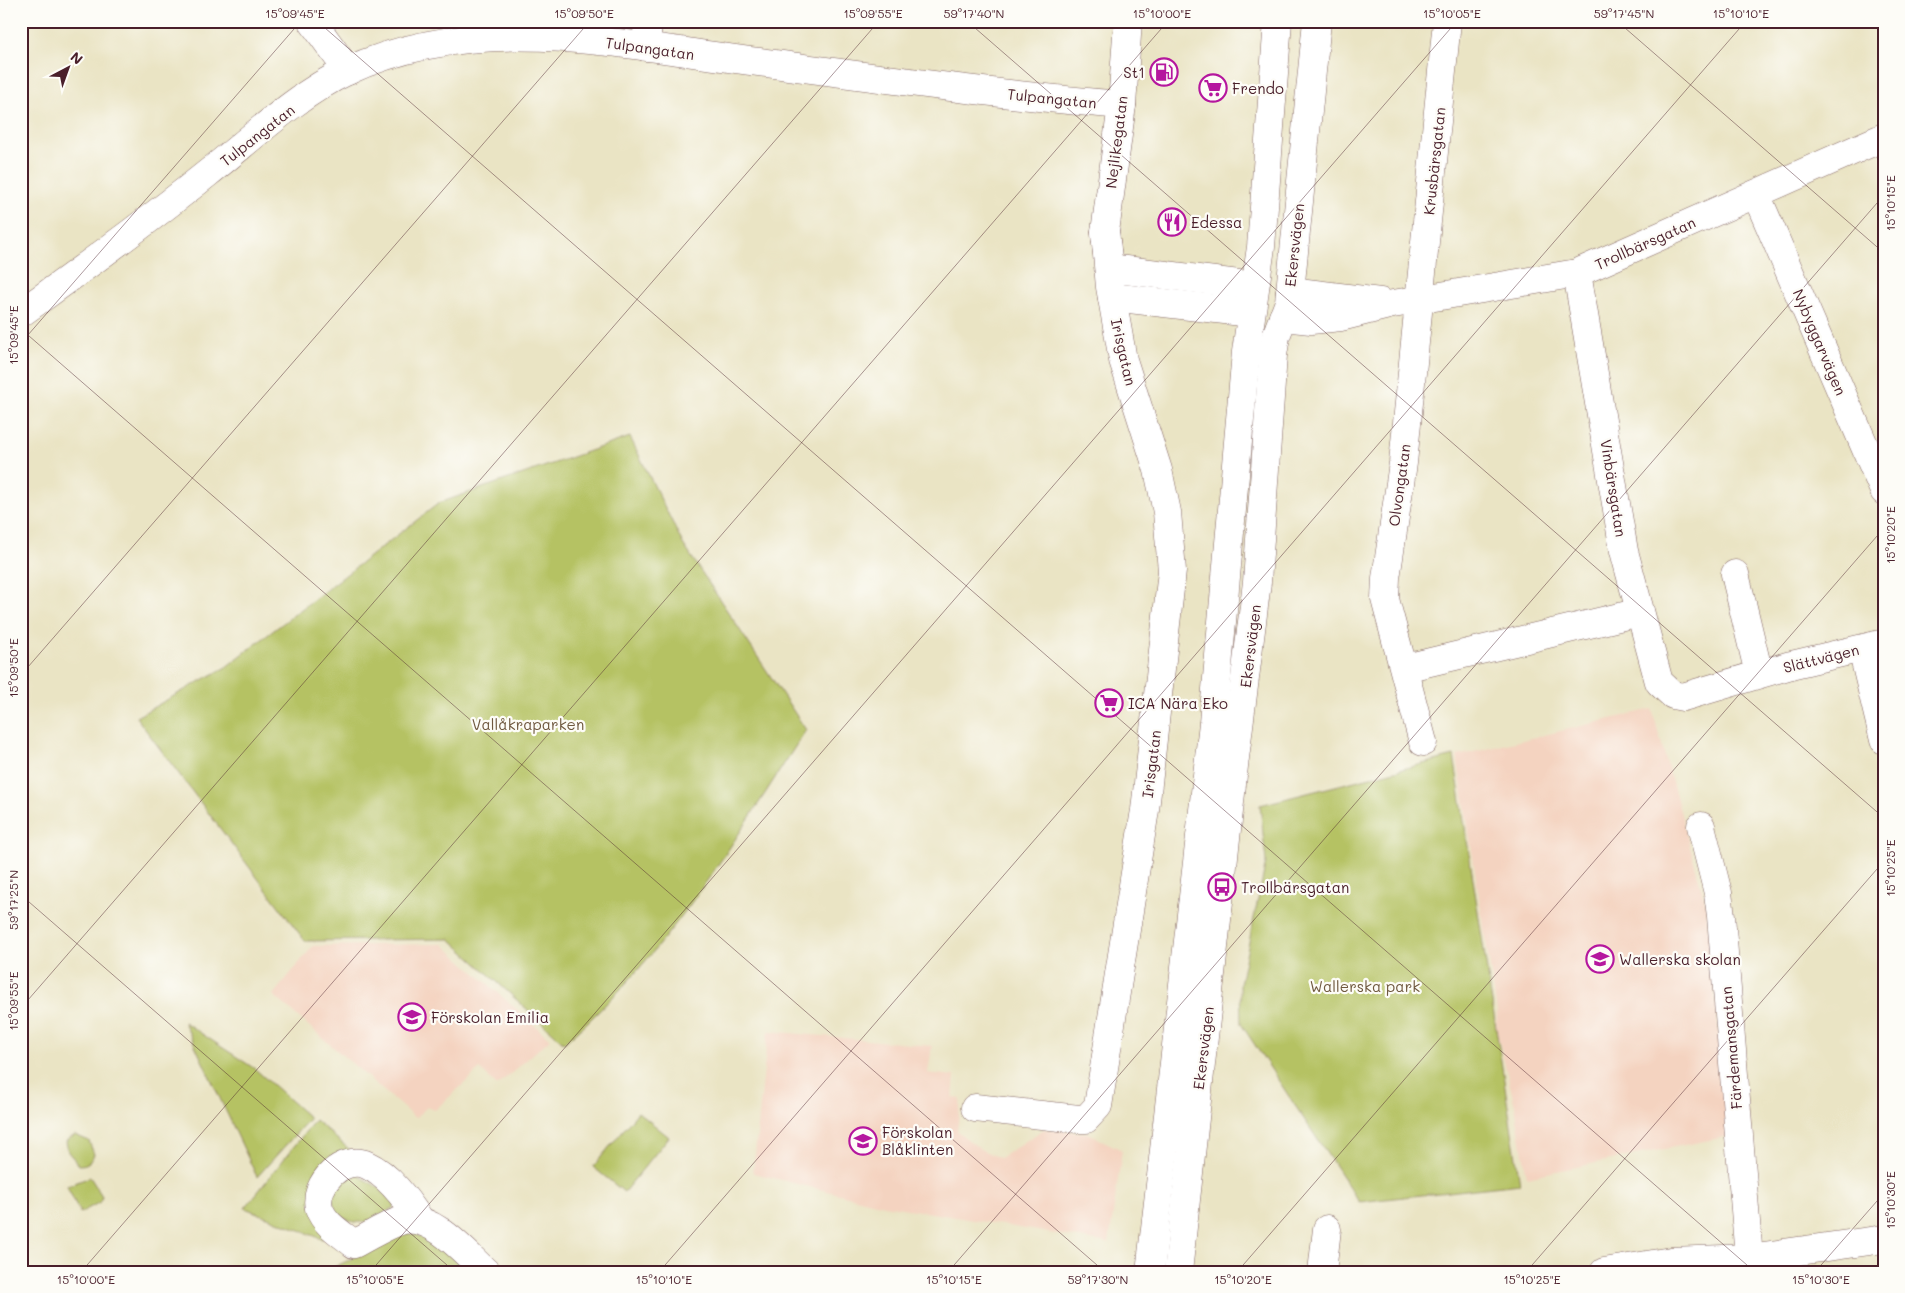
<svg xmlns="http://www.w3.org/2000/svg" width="1905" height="1293" font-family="Mali,sans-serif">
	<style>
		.built { fill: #f4d3c0 }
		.green { fill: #b5c264; stroke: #807048 }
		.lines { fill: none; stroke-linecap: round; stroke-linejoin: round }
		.minor-casing { stroke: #826461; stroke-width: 29 }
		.major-casing { stroke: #826461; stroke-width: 29 }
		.minor { stroke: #fff; stroke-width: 28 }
		.major { stroke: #fff; stroke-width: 28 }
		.ticks { fill: none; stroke: #4a1f2b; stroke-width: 1; stroke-opacity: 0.45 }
		.labels { text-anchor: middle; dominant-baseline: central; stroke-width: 4.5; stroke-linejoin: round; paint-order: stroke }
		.street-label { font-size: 15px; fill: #4a1f2b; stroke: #fdfcf7 }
		.poi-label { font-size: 15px; fill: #4a1f2b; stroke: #fdfcf7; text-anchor: start }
		.park-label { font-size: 15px; fill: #6f583f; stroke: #fdfcf7 }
		.neatline { fill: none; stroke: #4a1f2b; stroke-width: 2 }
		.ticks-label { font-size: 12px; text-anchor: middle; fill: #4a1f2b }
	</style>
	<rect width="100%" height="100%" fill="#fdfcf7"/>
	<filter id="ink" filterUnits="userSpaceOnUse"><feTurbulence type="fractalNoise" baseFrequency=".02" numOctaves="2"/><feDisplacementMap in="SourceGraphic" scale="10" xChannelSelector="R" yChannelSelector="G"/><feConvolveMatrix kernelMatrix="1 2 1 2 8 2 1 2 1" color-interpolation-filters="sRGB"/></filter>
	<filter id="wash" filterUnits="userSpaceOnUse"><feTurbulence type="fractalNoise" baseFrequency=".0096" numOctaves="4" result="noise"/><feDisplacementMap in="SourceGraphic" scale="20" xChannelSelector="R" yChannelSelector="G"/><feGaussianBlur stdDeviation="1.12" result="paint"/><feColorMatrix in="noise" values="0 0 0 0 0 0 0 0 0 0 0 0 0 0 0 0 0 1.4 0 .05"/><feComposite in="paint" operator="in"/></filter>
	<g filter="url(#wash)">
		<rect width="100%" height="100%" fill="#eae4c4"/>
		<g class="built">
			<polygon points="1652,709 1706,905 1729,1136 1527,1177 1515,1106 1496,1028 1497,1012 1457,756"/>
			<polygon points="443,944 550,1039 497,1086 480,1069 435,1110 427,1107 415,1118 273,995 313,946"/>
			<polygon points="768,1031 932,1046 928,1073 955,1076 953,1098 961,1099 957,1131 980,1149 1000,1158 1044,1129 1087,1133 1122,1150 1109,1243 884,1205 753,1173"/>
		</g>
		<g class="green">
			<path d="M 630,437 L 683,544 L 806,730 C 733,842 667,956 564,1043 L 450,939 L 305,941 L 136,717 L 226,667 L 439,503 Z"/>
			<polygon points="1454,756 1520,1184 1359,1202 1241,1024 1240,984 1266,862 1260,805"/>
			<polygon points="184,1022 255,1069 310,1118 257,1177"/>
			<polygon points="638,1112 669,1137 624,1192 593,1167"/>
			<polygon points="315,1120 357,1156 322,1170 338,1233 322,1239 245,1208"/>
			<path d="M 75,1135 L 89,1141 L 94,1154 C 91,1162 87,1165 79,1165 L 68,1152 L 66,1141 Z"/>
			<path d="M 351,1171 L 402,1202 C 390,1209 377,1220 363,1222 C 344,1225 326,1206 335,1187 C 338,1181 346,1175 351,1171 Z"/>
			<polygon points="90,1177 102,1196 100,1202 80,1213 67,1186"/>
			<path d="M 405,1233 C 430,1234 451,1257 470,1272 L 324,1272 Z"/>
		</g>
	</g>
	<g filter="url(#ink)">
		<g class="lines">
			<g class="minor-casing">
				<g id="minor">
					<polyline points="312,21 348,71"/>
					<polyline points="1128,21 1122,105 1105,232 1109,268 1255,286"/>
					<polyline points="646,47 648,21"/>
					<polyline points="1756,194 1884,491"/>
					<polyline points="1577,273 1624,551 1659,682 1673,695 1683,697 1791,665 1884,643"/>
					<polyline points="1290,291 1380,302"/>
					<polyline points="1112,297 1251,313"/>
					<path d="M 21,313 C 84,268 147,222 208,173 C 251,139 298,94 347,71 C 479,10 622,45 759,62 C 880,78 1001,95 1122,105"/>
					<polyline points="1283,317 1311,320 1341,317 1393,304 1577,273 1884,137"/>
					<polyline points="1735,574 1759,674"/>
					<polyline points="1862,649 1884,740"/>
					<polyline points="1405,668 1640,612"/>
					<polyline points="1423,742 1385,599 1386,578 1403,463 1447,21"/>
					<polyline points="1701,826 1718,893 1721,916 1749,1258 1748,1272"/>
					<polyline points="975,1108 1079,1119 1086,1119 1098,1106 1145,810 1172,571 1167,512 1158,470 1123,360 1110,287 1105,232"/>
					<path d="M 420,1220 C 407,1200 389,1175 367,1165 C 343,1154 313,1184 319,1208 C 324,1224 342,1234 354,1244 C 370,1236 386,1225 403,1220 C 433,1214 466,1254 486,1272"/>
					<polyline points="1322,1272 1327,1229"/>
					<polyline points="1604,1272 1671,1261 1749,1258 1884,1239"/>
				</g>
			</g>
			<g class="major-casing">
				<g id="major">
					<polyline points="1150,1272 1213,723 1246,352 1261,247 1278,21"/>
					<polyline points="1178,1272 1234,766 1257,582 1273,355 1276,336 1289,302 1317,21"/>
				</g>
			</g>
			<use href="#minor" class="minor"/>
			<use href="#major" class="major"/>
		</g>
	</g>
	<path class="ticks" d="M 317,21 L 1755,1272M 967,21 L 1884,818M 1617,21 L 1884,253M 21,329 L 1105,1272M 21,343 L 301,21M 21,675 L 590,21M 21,895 L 455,1272M 21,1008 L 879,21M 81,1272 L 1168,21M 370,1272 L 1457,21M 659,1272 L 1746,21M 948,1272 L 1884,195M 1237,1272 L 1884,528M 1526,1272 L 1884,861M 1815,1272 L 1884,1193"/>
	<defs>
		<g id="fuel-ring" transform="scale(1.4375)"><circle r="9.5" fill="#fdfcf7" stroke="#b5179e" stroke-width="1.5"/><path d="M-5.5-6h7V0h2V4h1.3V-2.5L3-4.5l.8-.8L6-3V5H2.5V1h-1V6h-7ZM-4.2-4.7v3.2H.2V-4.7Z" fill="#b5179e"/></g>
		<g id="supermarket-ring" transform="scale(1.4375)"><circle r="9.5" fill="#fdfcf7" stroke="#b5179e" stroke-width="1.5"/><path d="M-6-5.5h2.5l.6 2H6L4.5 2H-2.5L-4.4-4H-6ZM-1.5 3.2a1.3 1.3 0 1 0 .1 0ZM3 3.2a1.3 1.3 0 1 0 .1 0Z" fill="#b5179e"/></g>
		<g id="restaurant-ring" transform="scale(1.4375)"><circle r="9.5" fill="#fdfcf7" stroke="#b5179e" stroke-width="1.5"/><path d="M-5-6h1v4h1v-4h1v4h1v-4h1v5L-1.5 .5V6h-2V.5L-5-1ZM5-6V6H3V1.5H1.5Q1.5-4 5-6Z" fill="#b5179e"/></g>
		<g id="bus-ring" transform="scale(1.4375)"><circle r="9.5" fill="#fdfcf7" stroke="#b5179e" stroke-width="1.5"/><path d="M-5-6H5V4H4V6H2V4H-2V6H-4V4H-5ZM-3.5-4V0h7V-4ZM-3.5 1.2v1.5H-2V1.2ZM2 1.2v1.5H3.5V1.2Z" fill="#b5179e"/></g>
		<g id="school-ring" transform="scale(1.4375)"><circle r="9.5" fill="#fdfcf7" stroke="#b5179e" stroke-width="1.5"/><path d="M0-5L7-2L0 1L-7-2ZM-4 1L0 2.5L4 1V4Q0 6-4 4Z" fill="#b5179e"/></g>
	</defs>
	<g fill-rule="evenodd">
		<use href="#fuel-ring" x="1164" y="72"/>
		<use href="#supermarket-ring" x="1213" y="88"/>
		<use href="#restaurant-ring" x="1172" y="222"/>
		<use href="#supermarket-ring" x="1109" y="703"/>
		<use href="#bus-ring" x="1222" y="887"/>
		<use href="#school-ring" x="1600" y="959"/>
		<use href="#school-ring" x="412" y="1017"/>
		<use href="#school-ring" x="863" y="1141"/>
	</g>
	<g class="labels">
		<g class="street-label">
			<text transform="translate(650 48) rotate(8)">Tulpangatan</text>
			<text transform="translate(1052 98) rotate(6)">Tulpangatan</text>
			<text transform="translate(257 135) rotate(-38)">Tulpangatan</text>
			<text transform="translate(1116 142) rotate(-83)">Nejlikegatan</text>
			<text transform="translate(1434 161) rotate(-84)">Krusbärsgatan</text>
			<text transform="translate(1645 243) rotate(-24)">Trollbärsgatan</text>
			<text transform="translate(1294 245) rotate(-84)">Ekersvägen</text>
			<text transform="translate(1820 342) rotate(67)">Nybyggarvägen</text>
			<text transform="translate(1124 352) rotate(77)">Irisgatan</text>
			<text transform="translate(1399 485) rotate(-82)">Olvongatan</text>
			<text transform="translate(1614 488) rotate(81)">Vinbärsgatan</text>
			<text transform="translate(1250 646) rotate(-83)">Ekersvägen</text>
			<text transform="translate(1821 658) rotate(-14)">Slättvägen</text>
			<text transform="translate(1151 764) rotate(-83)">Irisgatan</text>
			<text transform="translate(1203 1048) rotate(-83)">Ekersvägen</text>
			<text transform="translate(1731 1048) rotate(-95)">Färdemansgatan</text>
		</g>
		<g class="poi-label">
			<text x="1145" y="72" text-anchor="end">St1</text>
			<text x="1232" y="88">Frendo</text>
			<text x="1191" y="222">Edessa</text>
			<text x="1128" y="703">ICA Nära Eko</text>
			<text x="1241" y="887">Trollbärsgatan</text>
			<text x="1619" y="959">Wallerska skolan</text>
			<text x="431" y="1017">Förskolan Emilia</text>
			<text x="882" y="1132">Förskolan<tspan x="882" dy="17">Blåklinten</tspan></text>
		</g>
		<g class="park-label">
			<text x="528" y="724">Vallåkraparken</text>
			<text x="1365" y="986">Wallerska park</text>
		</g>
	</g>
	<rect width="1905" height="1293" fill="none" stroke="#fdfcf7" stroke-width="55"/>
	<g transform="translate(68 68) rotate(41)" stroke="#fdfcf7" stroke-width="4" paint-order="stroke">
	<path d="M0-4L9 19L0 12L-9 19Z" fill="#4a1f2b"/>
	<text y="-8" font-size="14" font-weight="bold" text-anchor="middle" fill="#4a1f2b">N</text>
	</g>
	<rect x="28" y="28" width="1850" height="1238" class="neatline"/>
	<g class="ticks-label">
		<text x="295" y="18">15°09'45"E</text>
		<text x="584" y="18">15°09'50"E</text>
		<text x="873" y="18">15°09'55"E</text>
		<text x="974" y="18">59°17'40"N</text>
		<text x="1162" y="18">15°10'00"E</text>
		<text x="1452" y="18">15°10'05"E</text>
		<text x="1624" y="18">59°17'45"N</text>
		<text x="1741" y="18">15°10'10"E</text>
		<text transform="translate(1891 203) rotate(-90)" y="4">15°10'15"E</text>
		<text transform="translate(14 335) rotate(-90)" y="4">15°09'45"E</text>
		<text transform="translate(1891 535) rotate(-90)" y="4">15°10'20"E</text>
		<text transform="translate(14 668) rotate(-90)" y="4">15°09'50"E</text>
		<text transform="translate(1891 868) rotate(-90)" y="4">15°10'25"E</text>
		<text transform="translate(14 900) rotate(-90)" y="4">59°17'25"N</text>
		<text transform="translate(14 1001) rotate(-90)" y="4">15°09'55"E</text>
		<text transform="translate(1891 1200) rotate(-90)" y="4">15°10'30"E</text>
		<text x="86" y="1284">15°10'00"E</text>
		<text x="375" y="1284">15°10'05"E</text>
		<text x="664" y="1284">15°10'10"E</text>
		<text x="954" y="1284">15°10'15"E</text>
		<text x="1098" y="1284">59°17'30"N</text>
		<text x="1243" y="1284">15°10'20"E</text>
		<text x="1532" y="1284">15°10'25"E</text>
		<text x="1821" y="1284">15°10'30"E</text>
	</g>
</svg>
